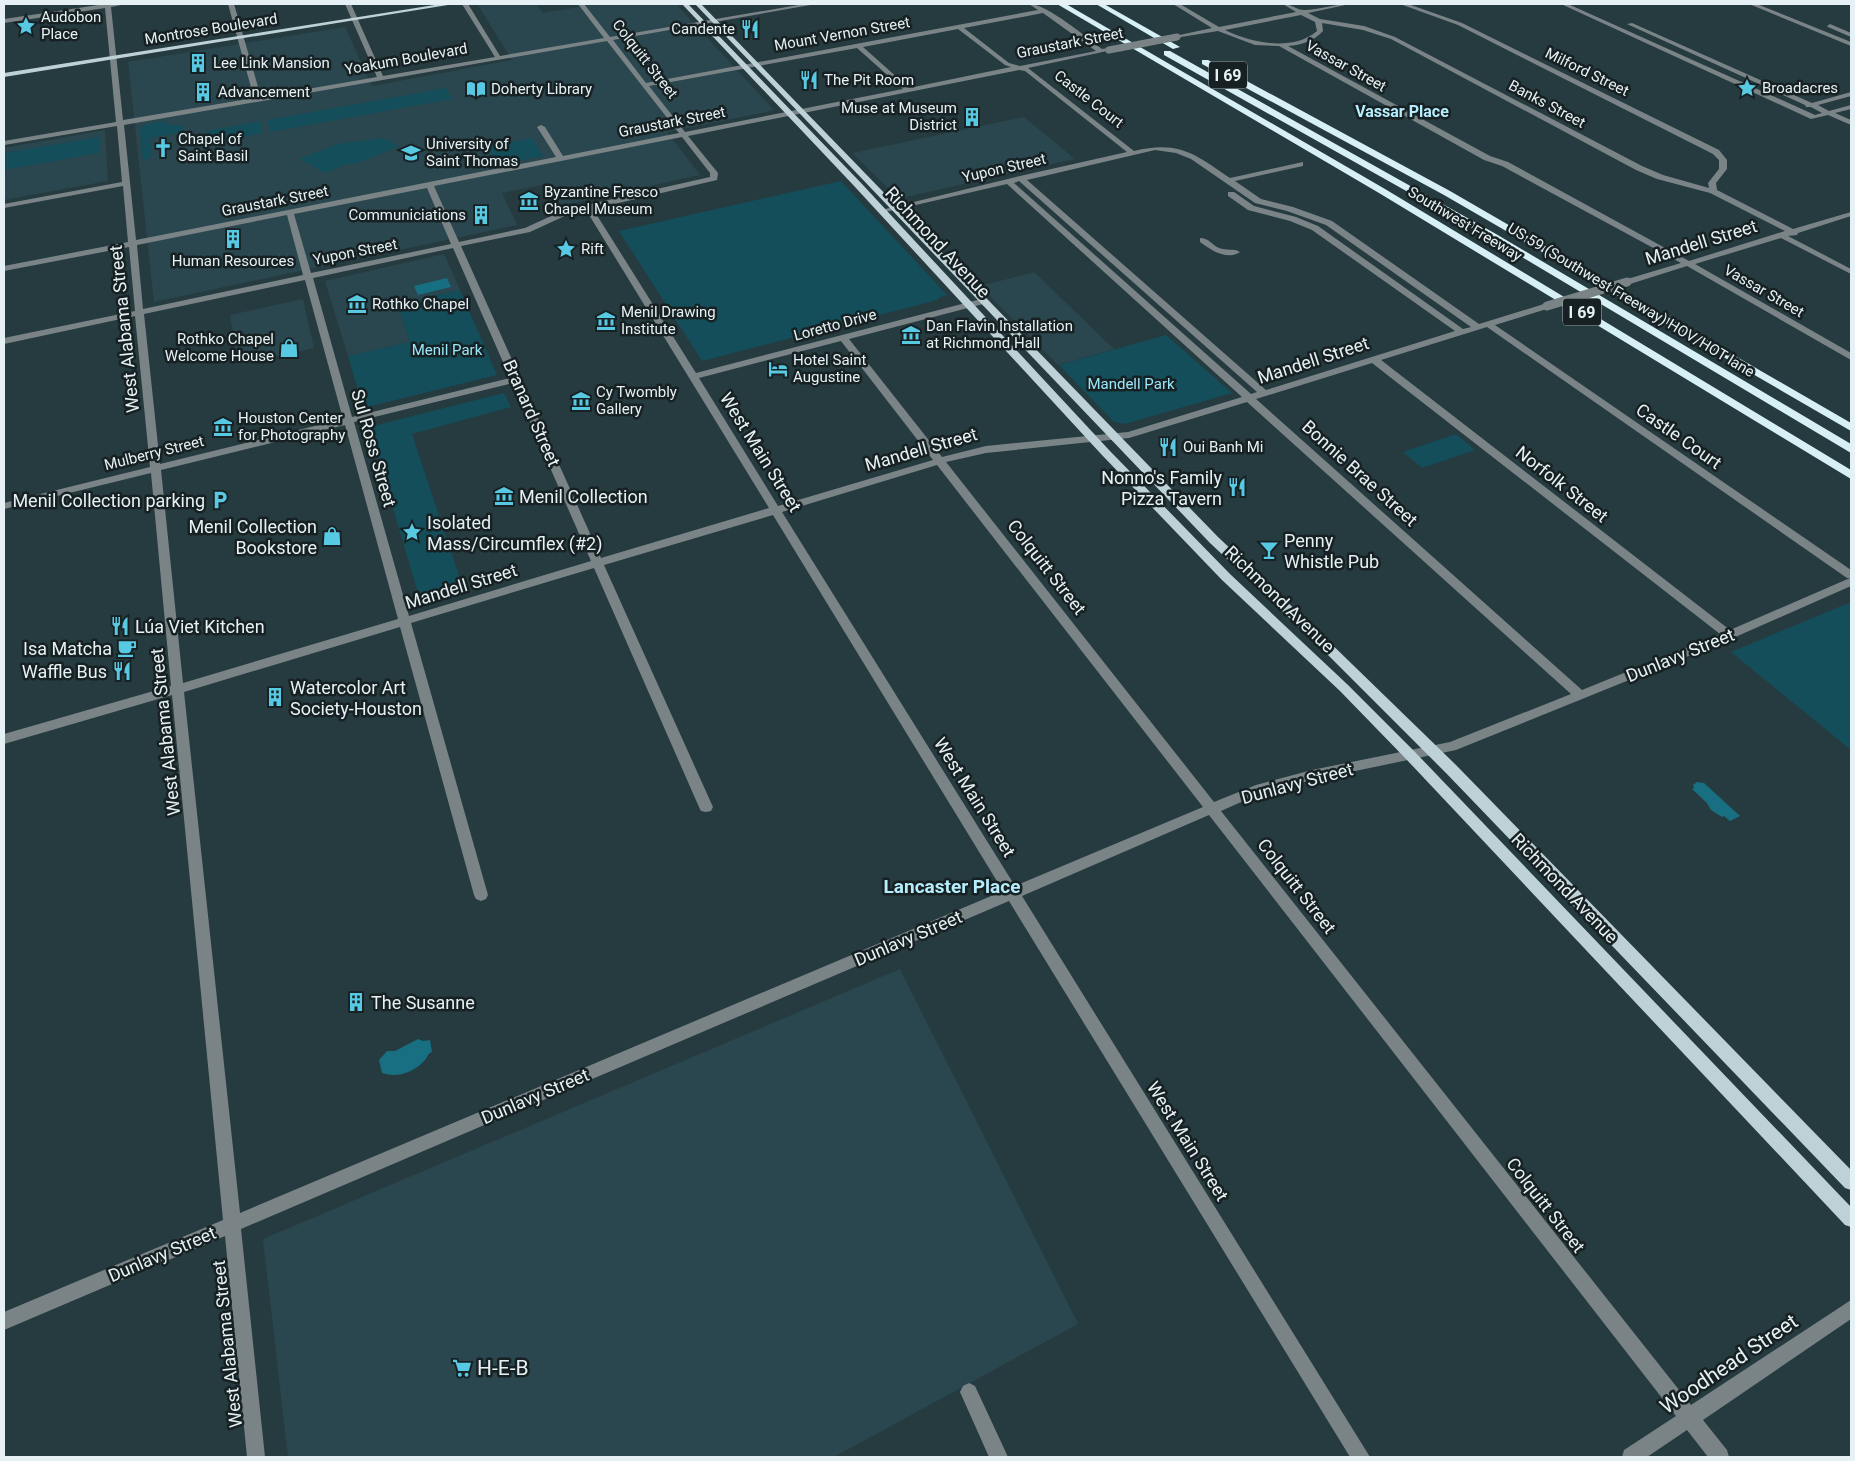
<svg xmlns="http://www.w3.org/2000/svg" width="1855" height="1461" font-family="Roboto,sans-serif">
	<style>
		.built { fill: #2a464e }
		.green { fill: #134e5a }
		.water { fill: #176f81 }
		.lines { fill: none; stroke-linecap: round; stroke-linejoin: round }
		.minor { fill: #7a8487; fill-rule: evenodd }
		.major { fill: #bdd1d7; fill-rule: evenodd }
		.highway { fill: #d7f0f6; fill-rule: evenodd }
		.minor-bridge-far1 { stroke: #7a8487; stroke-width: 7 }
		.minor-bridge { stroke: #7a8487; stroke-width: 9 }
		.labels { text-anchor: middle; dominant-baseline: central; stroke-width: 5; stroke-linejoin: round; paint-order: stroke }
		.far-poi-label { font-size: 15px; fill: #e5f1f4; stroke: #172022; text-anchor: start }
		.far-street-label { font-size: 15px; fill: #e5f1f4; stroke: #172022 }
		.far-park-label { font-size: 15px; fill: #9ae6f9; stroke: #172022 }
		.shield { fill: #172022; stroke: #a7b2b5; stroke-width: 1 }
		.shield-label { font-size: 16px; font-weight: bold; fill: #e5f1f4 }
		.far-neighbourhood-label { font-size: 16px; font-weight: bold; fill: #b5edfc; stroke: #172022 }
		.street-label { font-size: 18px; fill: #e5f1f4; stroke: #172022 }
		.poi-label { font-size: 18px; fill: #e5f1f4; stroke: #172022; text-anchor: start }
		.neighbourhood-label { font-size: 19px; font-weight: bold; fill: #b5edfc; stroke: #172022 }
		.near-street-label { font-size: 21px; fill: #e5f1f4; stroke: #172022 }
		.near-poi-label { font-size: 21px; fill: #e5f1f4; stroke: #172022; text-anchor: start }
	</style>
	<rect width="100%" height="100%" fill="#263b40"/>
	<g class="built">
		<polygon points="487,4 536,4 543,13 579,7 576,4 676,4 773,109 771,111 667,132 700,175 560,206 547,184 502,193 517,225 154,302 128,62 345,27 372,86 512,60 478,5"/>
		<polygon points="1024,117 1075,159 906,197 897,197 852,153"/>
		<polygon points="105,130 108,181 4,200 4,148"/>
		<polygon points="444,254 460,290 397,304 410,342 348,356 325,281"/>
		<polygon points="1034,272 1114,349 1058,365 980,286"/>
		<polygon points="303,299 314,348 238,365 230,315"/>
		<polygon points="900,969 1078,1324 834,1457 288,1457 263,1239"/>
	</g>
	<g class="green">
		<polygon points="446,88 452,99 270,132 267,120"/>
		<path d="M 163,121 C 169,125 174,126 183,125 L 184,132 L 150,138 L 152,157 L 143,161 L 140,128 L 147,124 Z"/>
		<polygon points="260,121 263,133 208,143 206,131"/>
		<polygon points="99,137 99,153 4,170 4,153"/>
		<polygon points="383,138 399,146 358,163 347,164 325,173 299,159 338,144"/>
		<polygon points="532,138 543,156 495,166 486,147"/>
		<polygon points="841,181 947,295 938,298 937,300 702,361 619,231"/>
		<polygon points="460,290 497,375 363,408 348,356 410,342 397,304"/>
		<polygon points="1166,335 1232,393 1125,424 1114,422 1059,365"/>
		<polygon points="504,393 511,407 412,434 461,582 420,600 369,427"/>
		<polygon points="1456,434 1475,450 1422,468 1403,452"/>
		<polygon points="1851,602 1851,750 1731,652"/>
	</g>
	<g class="water">
		<polygon points="447,278 451,287 418,295 414,286"/>
		<polygon points="1697,782 1704,783 1740,816 1730,821 1724,816 1722,817 1711,810 1707,803 1692,789 1694,788 1693,785"/>
		<path d="M 418,1039 L 423,1041 L 430,1040 L 432,1052 C 427,1054 428,1057 424,1061 C 413,1073 397,1078 382,1073 L 379,1060 L 387,1051 L 395,1051 Z"/>
	</g>
	<g class="lines">
		<g class="minor">
			<path d="M 105,4 L 126,4 L 111,7 L 123,120 L 254,98 L 228,4 L 234,4 L 261,97 L 377,77 L 345,4 L 351,4 L 383,76 L 495,57 L 462,4 L 468,4 L 500,56 L 604,38 L 578,4 L 584,4 L 610,37 L 804,4 L 816,4 L 613,40 L 646,83 L 1038,10 L 1029,4 C 1046,3 1087,38 1102,49 L 1109,48 L 1112,50 L 1028,68 L 1134,151 C 1179,140 1195,154 1230,178 L 1303,162 L 1303,166 L 1235,181 L 1261,199 L 1293,207 L 1332,221 L 1479,324 L 1544,304 L 1550,304 L 1550,308 L 1495,325 L 1851,570 L 1851,586 L 1733,638 L 1456,750 L 1312,780 L 1259,794 L 1221,811 L 1691,1405 L 1851,1300 L 1851,1319 L 1703,1420 L 1727,1450 L 1729,1457 L 1708,1457 L 1687,1430 L 1647,1457 L 1622,1457 L 1624,1450 L 1676,1416 L 1209,815 L 1022,896 L 1370,1457 L 1350,1457 L 1009,901 L 241,1229 L 265,1457 L 247,1457 L 225,1236 L 4,1330 L 4,1312 L 223,1220 L 172,695 L 4,744 L 4,734 L 171,686 L 151,473 L 4,509 L 4,503 L 150,467 L 135,316 L 4,344 L 4,338 L 135,311 L 129,247 L 4,271 L 4,266 L 128,242 L 123,186 L 4,208 L 4,204 L 122,182 L 117,126 L 4,145 L 4,141 L 116,122 L 105,8 L 4,23 L 4,19 ZM 1043,13 L 1096,51 L 1020,66 L 1009,63 L 964,28 ZM 958,29 L 1005,65 L 1011,67 L 909,88 L 863,47 ZM 607,41 L 679,133 L 563,156 L 545,127 L 541,125 L 537,127 L 556,157 L 136,240 L 124,125 ZM 857,48 L 903,89 L 685,132 L 649,86 ZM 1019,70 L 1025,71 L 1127,152 L 1020,176 L 877,211 L 881,213 L 1007,184 L 1242,397 L 1128,432 L 986,446 L 942,457 L 849,339 L 987,303 L 987,299 L 981,299 L 696,373 L 593,209 L 717,180 L 718,173 L 688,136 ZM 682,137 L 710,173 L 710,177 L 564,210 L 525,228 L 459,242 L 434,186 ZM 1155,150 L 1176,153 L 1191,159 L 1255,203 L 1287,211 L 1326,225 L 1471,327 L 1463,329 L 1318,226 L 1296,217 L 1254,206 L 1234,192 L 1228,192 L 1228,196 L 1248,210 L 1290,221 L 1312,230 L 1455,331 L 1266,390 L 1027,180 ZM 1019,181 L 1257,392 L 1251,394 L 1014,183 ZM 427,188 L 451,244 L 311,273 L 294,214 ZM 586,210 L 769,508 L 601,558 L 461,246 L 530,232 L 569,214 ZM 287,215 L 303,275 L 143,309 L 137,245 ZM 453,248 L 510,378 L 352,417 L 313,278 ZM 305,280 L 343,419 L 160,464 L 144,314 ZM 1487,327 L 1847,578 L 1850,578 L 1730,630 L 1381,360 ZM 841,341 L 933,460 L 778,506 L 699,378 ZM 1372,363 L 1720,634 L 1582,690 L 1256,399 ZM 513,383 L 591,561 L 409,616 L 354,422 ZM 1247,402 L 1571,694 L 1450,742 L 1312,770 L 1256,785 L 1214,802 L 946,462 L 986,453 L 1129,438 ZM 345,425 L 398,619 L 183,683 L 161,470 ZM 937,465 L 1203,807 L 1015,886 L 782,512 ZM 773,515 L 1003,891 L 240,1213 L 184,692 L 400,627 L 474,895 L 476,899 L 481,901 L 486,899 L 488,895 L 411,623 L 594,568 L 699,807 L 701,811 L 706,812 L 711,811 L 713,807 L 604,565 Z"/>
			<path d="M 1173,4 L 1180,4 L 1219,27 L 1296,12 L 1283,4 C 1292,4 1298,11 1306,10 C 1321,9 1335,4 1350,4 L 1308,13 L 1320,19 L 1364,26 L 1395,37 L 1642,166 L 1663,175 L 1709,188 L 1708,183 L 1719,169 L 1719,160 L 1713,154 L 1458,25 L 1400,4 L 1408,4 L 1462,23 L 1719,150 L 1727,160 L 1727,169 L 1716,183 L 1717,190 L 1793,229 L 1851,212 L 1851,216 L 1798,233 L 1797,235 L 1788,236 L 1851,269 L 1851,274 L 1781,238 L 1695,264 L 1851,353 L 1851,360 L 1687,266 L 1630,284 L 1624,284 L 1624,280 L 1681,263 L 1502,166 L 1484,160 L 1279,46 L 1255,45 L 1218,31 L 1175,38 L 1175,36 L 1212,28 ZM 1301,15 L 1315,22 L 1317,31 C 1292,52 1252,43 1225,30 ZM 1322,23 L 1363,30 L 1391,39 L 1636,170 L 1657,179 L 1710,193 L 1785,231 L 1689,261 L 1508,162 L 1490,156 L 1288,46 C 1301,45 1314,41 1323,31 Z"/>
			<polygon points="1561,4 1568,4 1815,115 1822,113 1811,107 1806,107 1805,105 1627,24 1632,23 1812,103 1851,92 1851,96 1818,105 1829,111 1851,105 1851,109 1835,113 1851,120 1851,125 1828,115 1811,119"/>
			<polygon points="1749,4 1757,4 1851,42 1851,46"/>
			<polygon points="1830,24 1851,33 1851,37 1828,27 1827,26"/>
			<path d="M 1200,238 C 1209,238 1212,245 1219,248 C 1226,251 1234,248 1240,252 C 1227,261 1211,250 1200,242 Z"/>
			<polygon points="969,1383 975,1386 1008,1457 989,1457 960,1392 963,1386"/>
		</g>
		<g class="major">
			<polygon points="441,4 454,4 4,77 4,73"/>
			<polygon points="682,4 688,4 862,184 1109,450 1230,574 1348,685 1415,752 1851,1207 1851,1227 1845,1225 1407,760 1340,691 1222,580 1101,454 856,188"/>
			<polygon points="695,4 701,4 1218,537 1319,632 1456,765 1851,1170 1851,1190 1845,1188 1446,773 1311,638 1210,543"/>
		</g>
		<g class="highway">
			<polygon points="1057,4 1066,4 1385,189 1851,470 1851,479 1379,193"/>
			<polygon points="1096,4 1104,4 1180,47 1173,49"/>
			<polygon points="1164,51 1170,51 1496,234 1851,444 1851,453 1490,238 1164,55"/>
			<polygon points="1202,60 1208,60 1450,191 1851,423 1851,431 1444,195 1202,64"/>
		</g>
		<polyline class="minor-bridge-far1" points="1109,50 1177,37"/>
		<polyline class="minor-bridge" points="1547,306 1627,282"/>
	</g>
	<defs>
		<g id="sight-bare" transform="scale(1.5)"><path d="M0-6L1.8-2.2L6-1.7L2.9 1.2L3.7 5.4L0 3.3L-3.7 5.4L-2.9 1.2L-6-1.7L-1.8-2.2Z" fill="#57c9e3" stroke="#172022" stroke-width="2.5" paint-order="stroke"/></g>
		<g id="restaurant-bare" transform="scale(1.5)"><path d="M-5-6h1v4h1v-4h1v4h1v-4h1v5L-1.5 .5V6h-2V.5L-5-1ZM5-6V6H3V1.5H1.5Q1.5-4 5-6Z" fill="#57c9e3" stroke="#172022" stroke-width="2.5" paint-order="stroke"/></g>
		<g id="building-bare" transform="scale(1.5)"><path d="M-4-6H4V6H1V3H-1V6H-4ZM-2.5-4.3h1.7v1.8h-1.7ZM.8-4.3h1.7v1.8H.8ZM-2.5-1h1.7V.8h-1.7ZM.8-1h1.7V.8H.8Z" fill="#57c9e3" stroke="#172022" stroke-width="2.5" paint-order="stroke"/></g>
		<g id="library-bare" transform="scale(1.5)"><path d="M-6-4Q-3-5.5-.7-3.5V5Q-3 3-6 4ZM6-4Q3-5.5 .7-3.5V5Q3 3 6 4Z" fill="#57c9e3" stroke="#172022" stroke-width="2.5" paint-order="stroke"/></g>
		<g id="church-bare" transform="scale(1.5)"><path d="M-1.2-6h2.4v3.5h3.3v2.4h-3.3V6h-2.4V-.1h-3.3v-2.4h3.3Z" fill="#57c9e3" stroke="#172022" stroke-width="2.5" paint-order="stroke"/></g>
		<g id="university-bare" transform="scale(1.5)"><path d="M0-5L7-2L0 1L-7-2ZM-4 1L0 2.5L4 1V4Q0 6-4 4Z" fill="#57c9e3" stroke="#172022" stroke-width="2.5" paint-order="stroke"/></g>
		<g id="museum-bare" transform="scale(1.5)"><path d="M0-6L6-3V-2H-6V-3ZM-5-1h2V3h-2ZM-1-1h2V3h-2ZM3-1h2V3H3ZM-6 4H6V6H-6Z" fill="#57c9e3" stroke="#172022" stroke-width="2.5" paint-order="stroke"/></g>
		<g id="shop-bare" transform="scale(1.5)"><path d="M-5-2.5h2.3a2.7 3.5 0 0 1 5.4 0H5L5.5 6h-11ZM-1.5-2.5h3a1.5 2.3 0 0 0-3 0Z" fill="#57c9e3" stroke="#172022" stroke-width="2.5" paint-order="stroke"/></g>
		<g id="hotel-bare" transform="scale(1.5)"><path d="M-6-4.5h1.5V1H6V5H4.5V3h-9V5H-6ZM-4 0a1.8 1.8 0 1 1 3.6 0ZM.5 0V-2.5h3Q6-2.5 6 0Z" fill="#57c9e3" stroke="#172022" stroke-width="2.5" paint-order="stroke"/></g>
		<g id="parking-bare" transform="scale(1.5)"><path d="M-3.5-5.5H1a3.5 3.5 0 0 1 0 7H-1V5.5H-3.5ZM-1-3.4V-.6H.8a1.4 1.4 0 0 0 0-2.8Z" fill="#57c9e3" stroke="#172022" stroke-width="2.5" paint-order="stroke"/></g>
		<g id="bar-bare" transform="scale(1.5)"><path d="M-6-5H6L.8 .8V4.5H3.5V6h-7V4.5H-.8V.8Z" fill="#57c9e3" stroke="#172022" stroke-width="2.5" paint-order="stroke"/></g>
		<g id="cafe-bare" transform="scale(1.5)"><path d="M-5.5-4.5H6V0H3Q3 3.5 0 3.5H-2.5Q-5.5 3.5-5.5 0ZM3-3.2v2h1.7v-2ZM-6 4.5H4V6H-6Z" fill="#57c9e3" stroke="#172022" stroke-width="2.5" paint-order="stroke"/></g>
		<g id="supermarket-bare" transform="scale(1.5)"><path d="M-6-5.5h2.5l.6 2H6L4.5 2H-2.5L-4.4-4H-6ZM-1.5 3.2a1.3 1.3 0 1 0 .1 0ZM3 3.2a1.3 1.3 0 1 0 .1 0Z" fill="#57c9e3" stroke="#172022" stroke-width="2.5" paint-order="stroke"/></g>
	</defs>
	<g fill-rule="evenodd">
		<use href="#sight-bare" x="26" y="26"/>
		<use href="#restaurant-bare" x="750" y="29"/>
		<use href="#building-bare" x="198" y="63"/>
		<use href="#restaurant-bare" x="809" y="80"/>
		<use href="#sight-bare" x="1747" y="88"/>
		<use href="#library-bare" x="476" y="89"/>
		<use href="#building-bare" x="203" y="92"/>
		<use href="#building-bare" x="972" y="117"/>
		<use href="#church-bare" x="163" y="148"/>
		<use href="#university-bare" x="411" y="153"/>
		<use href="#museum-bare" x="529" y="201"/>
		<use href="#building-bare" x="481" y="215"/>
		<use href="#building-bare" x="233" y="239"/>
		<use href="#sight-bare" x="566" y="249"/>
		<use href="#museum-bare" x="357" y="304"/>
		<use href="#museum-bare" x="606" y="321"/>
		<use href="#museum-bare" x="911" y="335"/>
		<use href="#shop-bare" x="289" y="348"/>
		<use href="#hotel-bare" x="778" y="369"/>
		<use href="#museum-bare" x="581" y="401"/>
		<use href="#museum-bare" x="223" y="427"/>
		<use href="#restaurant-bare" x="1168" y="447"/>
		<use href="#restaurant-bare" x="1237" y="487"/>
		<use href="#museum-bare" x="504" y="496"/>
		<use href="#parking-bare" x="220" y="500"/>
		<use href="#sight-bare" x="412" y="532"/>
		<use href="#shop-bare" x="332" y="536"/>
		<use href="#bar-bare" x="1269" y="550"/>
		<use href="#restaurant-bare" x="120" y="626"/>
		<use href="#cafe-bare" x="127" y="648"/>
		<use href="#restaurant-bare" x="122" y="671"/>
		<use href="#building-bare" x="275" y="697"/>
		<use href="#building-bare" x="356" y="1002"/>
		<use href="#supermarket-bare" x="462" y="1368"/>
	</g>
	<g class="labels">
		<g class="far-poi-label">
			<text x="41" y="17">Audobon<tspan x="41" dy="17">Place</tspan></text>
			<text x="735" y="29" text-anchor="end">Candente</text>
			<text x="213" y="63">Lee Link Mansion</text>
			<text x="824" y="80">The Pit Room</text>
			<text x="1762" y="88">Broadacres</text>
			<text x="491" y="89">Doherty Library</text>
			<text x="218" y="92">Advancement</text>
			<text x="957" y="108" text-anchor="end">Muse at Museum<tspan x="957" dy="17">District</tspan></text>
			<text x="178" y="139">Chapel of<tspan x="178" dy="17">Saint Basil</tspan></text>
			<text x="426" y="144">University of<tspan x="426" dy="17">Saint Thomas</tspan></text>
			<text x="544" y="192">Byzantine Fresco<tspan x="544" dy="17">Chapel Museum</tspan></text>
			<text x="466" y="215" text-anchor="end">Communiciations</text>
			<text x="581" y="249">Rift</text>
			<text x="233" y="261" text-anchor="middle">Human Resources</text>
			<text x="372" y="304">Rothko Chapel</text>
			<text x="621" y="312">Menil Drawing<tspan x="621" dy="17">Institute</tspan></text>
			<text x="926" y="326">Dan Flavin Installation<tspan x="926" dy="17">at Richmond Hall</tspan></text>
			<text x="274" y="339" text-anchor="end">Rothko Chapel<tspan x="274" dy="17">Welcome House</tspan></text>
			<text x="793" y="360">Hotel Saint<tspan x="793" dy="17">Augustine</tspan></text>
			<text x="596" y="392">Cy Twombly<tspan x="596" dy="17">Gallery</tspan></text>
			<text x="238" y="418">Houston Center<tspan x="238" dy="17">for Photography</tspan></text>
			<text x="1183" y="447">Oui Banh Mi</text>
		</g>
		<g class="far-street-label">
			<text transform="translate(211 29) rotate(-9)">Montrose Boulevard</text>
			<text transform="translate(842 34) rotate(-10)">Mount Vernon Street</text>
			<text transform="translate(1070 43) rotate(-11)">Graustark Street</text>
			<text transform="translate(406 59) rotate(-10)">Yoakum Boulevard</text>
			<text transform="translate(645 59) rotate(52)">Colquitt Street</text>
			<text transform="translate(1346 66) rotate(29)">Vassar Street</text>
			<text transform="translate(1587 72) rotate(26)">Milford Street</text>
			<text transform="translate(1089 99) rotate(38)">Castle Court</text>
			<text transform="translate(1547 104) rotate(28)">Banks Street</text>
			<text transform="translate(672 122) rotate(-11)">Graustark Street</text>
			<text transform="translate(1004 168) rotate(-13)">Yupon Street</text>
			<text transform="translate(275 201) rotate(-11)">Graustark Street</text>
			<text transform="translate(1465 224) rotate(31)">Southwest Freeway</text>
			<text transform="translate(355 252) rotate(-11)">Yupon Street</text>
			<text transform="translate(1764 291) rotate(30)">Vassar Street</text>
			<text transform="translate(1631 300) rotate(31)">US 59 (Southwest Freeway) HOV/HOT lane</text>
			<text transform="translate(835 325) rotate(-15)">Loretto Drive</text>
			<text transform="translate(154 453) rotate(-14)">Mulberry Street</text>
		</g>
		<g class="far-park-label">
			<text x="447" y="350">Menil Park</text>
			<text x="1131" y="384">Mandell Park</text>
		</g>
		<g class="shield">
			<rect x="1209" y="61.5" width="38" height="27" rx="4"/>
			<rect x="1563" y="298.5" width="38" height="27" rx="4"/>
		</g>
		<g class="shield-label">
			<text x="1228" y="75">I 69</text>
			<text x="1582" y="312">I 69</text>
		</g>
		<g class="far-neighbourhood-label">
			<text x="1402" y="111">Vassar Place</text>
		</g>
		<g class="street-label">
			<text transform="translate(938 242) rotate(47)">Richmond Avenue</text>
			<text transform="translate(1701 242) rotate(-17)">Mandell Street</text>
			<text transform="translate(124 329) rotate(-96)">West Alabama Street</text>
			<text transform="translate(1313 360) rotate(-18)">Mandell Street</text>
			<text transform="translate(532 413) rotate(66)">Branard Street</text>
			<text transform="translate(1679 436) rotate(35)">Castle Court</text>
			<text transform="translate(374 448) rotate(74)">Sul Ross Street</text>
			<text transform="translate(921 449) rotate(-16)">Mandell Street</text>
			<text transform="translate(761 452) rotate(58)">West Main Street</text>
			<text transform="translate(1360 473) rotate(42)">Bonnie Brae Street</text>
			<text transform="translate(1562 484) rotate(38)">Norfolk Street</text>
			<text transform="translate(1047 567) rotate(52)">Colquitt Street</text>
			<text transform="translate(461 586) rotate(-17)">Mandell Street</text>
			<text transform="translate(1280 599) rotate(44)">Richmond Avenue</text>
			<text transform="translate(1680 655) rotate(-22)">Dunlavy Street</text>
			<text transform="translate(165 732) rotate(-96)">West Alabama Street</text>
			<text transform="translate(1297 783) rotate(-15)">Dunlavy Street</text>
			<text transform="translate(975 797) rotate(58)">West Main Street</text>
			<text transform="translate(1297 886) rotate(52)">Colquitt Street</text>
			<text transform="translate(1565 888) rotate(46)">Richmond Avenue</text>
			<text transform="translate(908 938) rotate(-23)">Dunlavy Street</text>
			<text transform="translate(535 1096) rotate(-23)">Dunlavy Street</text>
			<text transform="translate(1188 1141) rotate(58)">West Main Street</text>
			<text transform="translate(1546 1205) rotate(52)">Colquitt Street</text>
			<text transform="translate(162 1254) rotate(-23)">Dunlavy Street</text>
			<text transform="translate(227 1344) rotate(-96)">West Alabama Street</text>
		</g>
		<g class="poi-label">
			<text x="1222" y="477" text-anchor="end">Nonno's Family<tspan x="1222" dy="21">Pizza Tavern</tspan></text>
			<text x="519" y="496">Menil Collection</text>
			<text x="205" y="500" text-anchor="end">Menil Collection parking</text>
			<text x="427" y="522">Isolated<tspan x="427" dy="21">Mass/Circumflex (#2)</tspan></text>
			<text x="317" y="526" text-anchor="end">Menil Collection<tspan x="317" dy="21">Bookstore</tspan></text>
			<text x="1284" y="540">Penny<tspan x="1284" dy="21">Whistle Pub</tspan></text>
			<text x="135" y="626">Lúa Viet Kitchen</text>
			<text x="112" y="648" text-anchor="end">Isa Matcha</text>
			<text x="107" y="671" text-anchor="end">Waffle Bus</text>
			<text x="290" y="687">Watercolor Art<tspan x="290" dy="21">Society-Houston</tspan></text>
			<text x="371" y="1002">The Susanne</text>
		</g>
		<g class="neighbourhood-label">
			<text x="952" y="886">Lancaster Place</text>
		</g>
		<g class="near-street-label">
			<text transform="translate(1729 1364) rotate(-34)">Woodhead Street</text>
		</g>
		<g class="near-poi-label">
			<text x="477" y="1368">H-E-B</text>
		</g>
	</g>
	<rect width="1855" height="1461" fill="none" stroke="#e5f1f4" stroke-width="10"/>
</svg>
